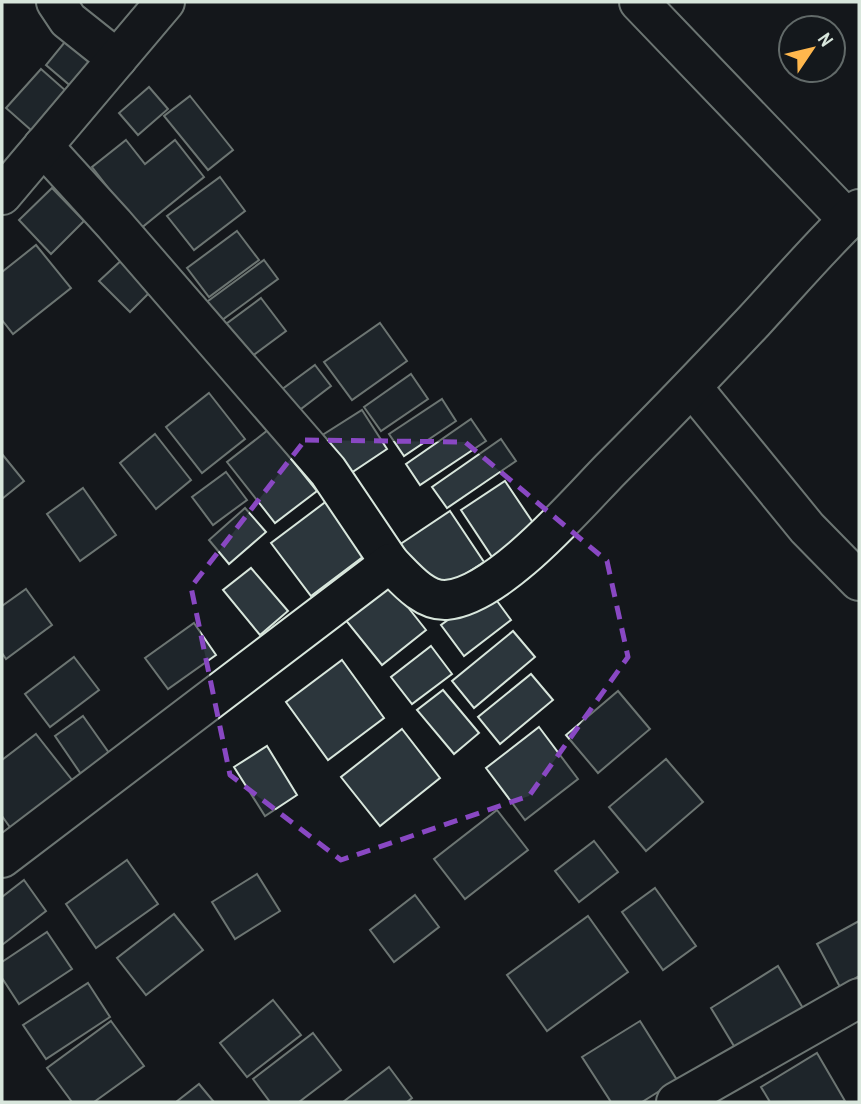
<svg xmlns="http://www.w3.org/2000/svg" width="861" height="1104" font-family="'Archivo Narrow',sans-serif">
	<style>
		.building { fill: #2c363c; stroke: #d8e6dc; stroke-width: 2 }
		.lines { fill: none; stroke-linecap: round; stroke-linejoin: round }
		.minor-casing { stroke: #d8e6dc; stroke-width: 42 }
		.minor { stroke: #14181c; stroke-width: 38 }
		.marked { fill: none; stroke: #8948c3; stroke-width: 5; stroke-dasharray: 14 9; stroke-linejoin: round }
	</style>
	<rect width="100%" height="100%" fill="#14181c"/>
	<g class="building">
		<polygon points="73,32 101,56 73,88 46,65"/>
		<polygon points="41,69 74,98 40,138 6,108"/>
		<polygon points="149,87 168,109 138,135 119,113"/>
		<polygon points="190,96 233,150 208,170 164,116"/>
		<polygon points="126,140 145,164 175,140 204,177 140,229 92,167"/>
		<polygon points="220,177 245,211 194,250 167,216"/>
		<polygon points="52,188 84,221 51,254 19,220"/>
		<polygon points="237,231 259,260 209,297 187,268"/>
		<polygon points="36,245 71,288 13,334 2,320 2,272"/>
		<polygon points="125,257 155,287 130,312 99,281"/>
		<polygon points="264,260 278,279 218,323 204,304"/>
		<polygon points="261,298 286,331 251,357 226,324"/>
		<polygon points="380,323 407,361 352,400 324,362"/>
		<polygon points="315,365 331,386 297,412 281,390"/>
		<polygon points="411,374 428,399 381,431 364,407"/>
		<polygon points="209,393 245,439 202,473 166,427"/>
		<polygon points="442,399 456,421 404,456 389,434"/>
		<polygon points="362,410 387,449 339,481 313,441"/>
		<polygon points="471,419 486,441 420,485 406,464"/>
		<polygon points="268,430 317,491 275,523 227,462"/>
		<polygon points="155,434 191,480 156,509 120,463"/>
		<polygon points="501,439 516,461 447,508 432,487"/>
		<polygon points="2,454 24,481 2,499"/>
		<polygon points="226,472 247,500 213,525 192,497"/>
		<polygon points="505,481 542,536 498,566 461,510"/>
		<polygon points="83,488 116,535 80,561 47,514"/>
		<polygon points="336,494 376,547 311,596 271,543"/>
		<polygon points="245,508 266,532 229,564 209,540"/>
		<polygon points="450,511 484,562 433,595 399,545"/>
		<polygon points="251,568 288,611 260,635 223,590"/>
		<polygon points="388,582 426,630 382,665 344,618"/>
		<polygon points="26,589 52,625 6,659 2,653 2,606"/>
		<polygon points="489,590 511,620 464,656 441,625"/>
		<polygon points="194,623 216,655 168,689 145,658"/>
		<polygon points="513,631 535,657 474,708 452,681"/>
		<polygon points="431,646 452,674 412,704 391,677"/>
		<polygon points="74,657 99,690 50,727 25,694"/>
		<polygon points="342,660 384,718 328,760 286,702"/>
		<polygon points="531,674 553,700 500,744 478,717"/>
		<polygon points="443,690 479,733 454,754 417,710"/>
		<polygon points="618,691 650,729 598,773 566,735"/>
		<polygon points="83,716 114,760 85,780 55,736"/>
		<polygon points="539,727 578,779 525,820 486,768"/>
		<polygon points="402,729 440,778 380,826 341,777"/>
		<polygon points="36,734 76,785 14,833 2,816 2,760"/>
		<polygon points="267,746 297,795 265,816 234,767"/>
		<polygon points="666,759 703,802 646,851 609,807"/>
		<polygon points="497,810 528,850 465,899 434,859"/>
		<polygon points="594,841 618,872 579,902 555,871"/>
		<polygon points="127,860 158,904 96,948 66,904"/>
		<polygon points="257,874 280,911 235,939 212,902"/>
		<polygon points="24,880 46,911 2,945 2,897"/>
		<polygon points="655,888 696,946 663,970 622,912"/>
		<polygon points="415,895 439,927 394,962 370,930"/>
		<polygon points="174,914 203,950 146,995 117,958"/>
		<polygon points="588,916 628,972 547,1031 507,975"/>
		<polygon points="859,921 859,976 840,987 817,944"/>
		<polygon points="47,932 72,969 19,1004 2,978 2,962"/>
		<polygon points="778,966 804,1010 737,1051 711,1008"/>
		<polygon points="88,983 110,1017 46,1059 23,1025"/>
		<polygon points="273,1000 301,1035 247,1077 220,1043"/>
		<polygon points="111,1021 144,1066 94,1102 72,1102 47,1068"/>
		<polygon points="640,1021 677,1080 642,1102 611,1102 582,1057"/>
		<polygon points="313,1033 341,1070 299,1102 270,1102 253,1079"/>
		<polygon points="817,1053 845,1101 770,1102 761,1087"/>
		<polygon points="389,1067 412,1098 407,1102 343,1102"/>
		<polygon points="199,1084 214,1102 176,1102"/>
	</g>
	<g class="lines">
		<g class="minor-casing">
			<g id="minor">
				<polyline points="56,2 68,20 117,59"/>
				<polyline points="639,2 848,220"/>
				<polyline points="43,146 114,224 328,471 390,563"/>
				<polyline points="2,195 165,2"/>
				<polyline points="692,387 807,528 859,581"/>
				<path d="M 2,858 L 390,563 C 405,578 423,601 446,600 C 498,596 575,506 610,470 C 659,421 707,371 754,321 C 789,283 822,244 859,209"/>
				<polyline points="676,1102 859,998"/>
			</g>
		</g>
		<use href="#minor" class="minor"/>
	</g>
	<path d="M0 0H861V1104H0ZM 305,440 L 465,442 L 607,561 L 628,657 L 529,796 L 341,860 L 230,775 L 191,587 Z" fill="#14181c" fill-opacity=".55" fill-rule="evenodd"/>
	<path class="marked" d="M 305,440 L 465,442 L 607,561 L 628,657 L 529,796 L 341,860 L 230,775 L 191,587 Z"/>
	<rect width="861" height="1104" fill="none" stroke="#d8e6dc" stroke-width="7"/>
	<g transform="translate(812 49) rotate(55)"><circle r="33" fill="#14181c" stroke="#626a69" stroke-width="2"/>
	<path d="M0-5L12 26L0 18L-12 26Z" fill="#ffb74d"/>
	<text y="-10" font-size="19" font-weight="bold" text-anchor="middle" fill="#d8e6dc">N</text>
	</g>
</svg>
